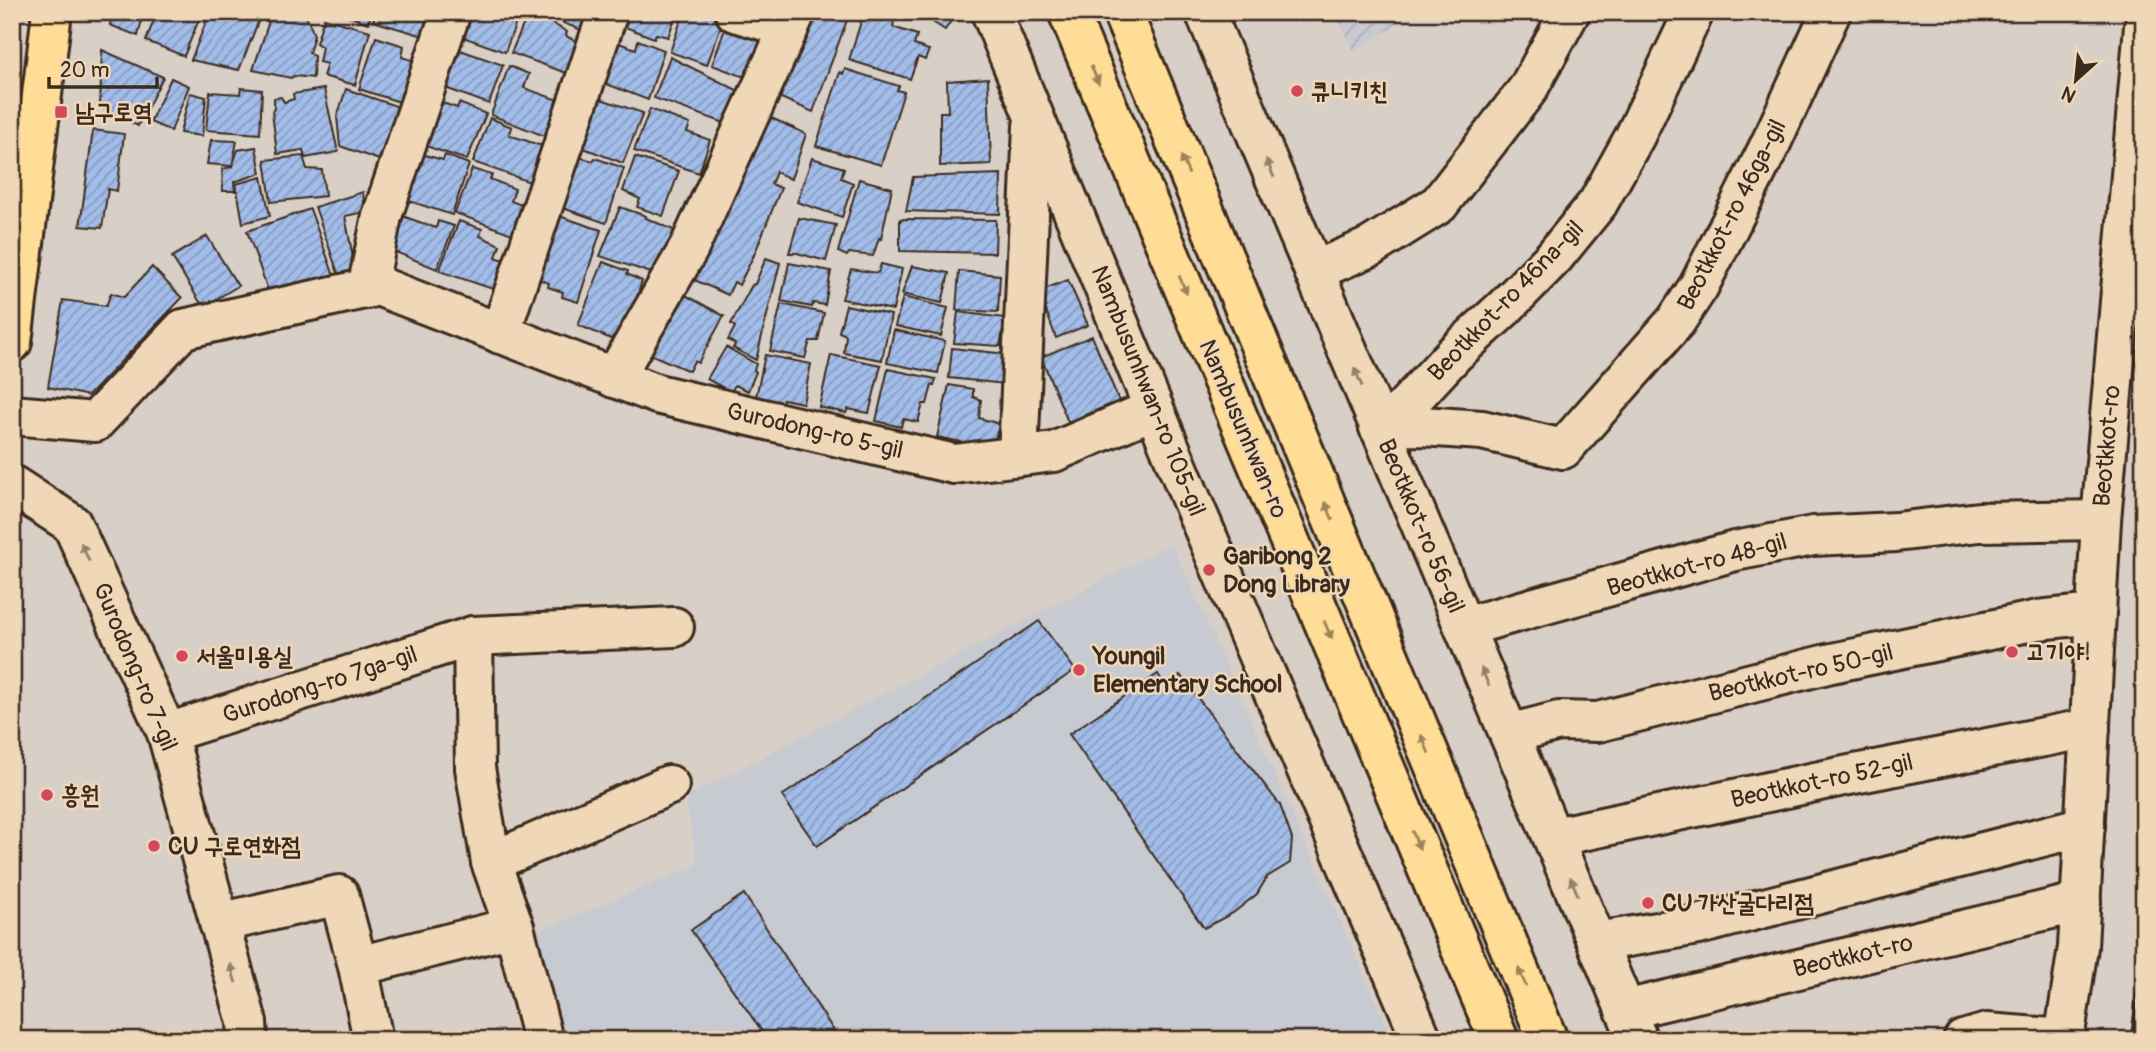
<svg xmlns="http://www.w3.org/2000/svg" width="2156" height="1052" font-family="Pangolin,'Poor Story',sans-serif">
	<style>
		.built { fill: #c8cad1 }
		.industrial { fill: url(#industrial-furrows) }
		.building { fill: url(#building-hatch); stroke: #3b2a1e; stroke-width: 2 }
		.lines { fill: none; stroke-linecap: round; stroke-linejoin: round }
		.minor-casing { stroke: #3b2a1e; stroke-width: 44 }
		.major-casing { stroke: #3b2a1e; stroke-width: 44 }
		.minor { stroke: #efd7b7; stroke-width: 38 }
		.major { stroke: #ffdd96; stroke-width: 38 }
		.rail { stroke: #3b2a1e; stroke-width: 5 }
		.oneway { fill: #9d845a }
		.oneway2 { fill: #95806a }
		.poi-dot { fill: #d1495b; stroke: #efd7b7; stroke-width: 2.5 }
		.labels { text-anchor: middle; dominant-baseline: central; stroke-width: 5; stroke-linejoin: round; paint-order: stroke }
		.poi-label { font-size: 24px; font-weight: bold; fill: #3b2a1e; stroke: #efd7b7; text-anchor: start }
		.street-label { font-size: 24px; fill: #3b2a1e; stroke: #efd7b7 }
	</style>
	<defs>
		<pattern id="industrial-furrows" width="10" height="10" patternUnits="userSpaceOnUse" patternTransform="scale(1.75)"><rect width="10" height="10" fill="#c8cad1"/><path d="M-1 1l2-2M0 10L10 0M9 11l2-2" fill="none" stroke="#adaeb3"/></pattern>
		<pattern id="building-hatch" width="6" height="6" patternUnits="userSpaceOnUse" patternTransform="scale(1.75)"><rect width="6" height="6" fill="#a3bdea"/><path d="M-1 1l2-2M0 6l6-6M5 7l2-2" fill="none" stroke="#869abd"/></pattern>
	</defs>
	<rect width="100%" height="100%" fill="#d8cfc6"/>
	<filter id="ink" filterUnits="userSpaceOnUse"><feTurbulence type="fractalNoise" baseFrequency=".0143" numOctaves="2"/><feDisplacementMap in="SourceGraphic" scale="14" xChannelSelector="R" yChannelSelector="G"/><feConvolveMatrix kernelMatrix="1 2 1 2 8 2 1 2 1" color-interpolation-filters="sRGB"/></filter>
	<g filter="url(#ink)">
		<polygon class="built" points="1172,544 1393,1040 558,1040 529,935 697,865 686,797"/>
		<polygon class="industrial" points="1335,12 1416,12 1354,52"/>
		<g class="building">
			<polygon points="12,12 18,12 12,58"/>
			<polygon points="112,12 146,12 143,15 138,36 110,25"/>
			<polygon points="157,12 202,12 184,56 146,41"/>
			<polygon points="210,12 262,12 239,70 191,60"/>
			<polygon points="266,12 300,12 306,15 314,35 309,53 314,56 313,78 294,76 291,78 253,70 269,21 263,18"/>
			<polygon points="338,12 372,12 368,23"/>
			<polygon points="376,12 434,12 427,37 373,21"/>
			<polygon points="468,12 520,12 505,52 460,36"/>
			<polygon points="535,12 561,12 558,20"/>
			<polygon points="566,12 590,12 584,31 563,23"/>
			<polygon points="615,12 677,12 668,37 656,34 654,38 612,22"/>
			<polygon points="684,12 705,12 723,20 707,65 670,52"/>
			<polygon points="808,12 850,12 813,112 774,95"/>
			<polygon points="864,12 894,20 893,27 917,35 914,45 929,50 925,60 918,57 910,79 849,60"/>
			<polygon points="917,12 957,12 945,30"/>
			<polygon points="528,14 550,22 567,32 566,36 580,43 569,74 511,53"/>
			<polygon points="324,18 370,31 355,85 323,76 327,64 319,62 322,47 316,43"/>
			<polygon points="728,20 766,39 750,79 712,65"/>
			<polygon points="376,37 404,46 402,57 418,62 403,103 359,89"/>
			<polygon points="604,38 636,49 638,40 664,50 648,100 591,78"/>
			<polygon points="449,46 503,65 489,104 440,86"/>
			<polygon points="102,50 163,77 138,126 100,107"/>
			<polygon points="670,57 741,92 730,125 654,98"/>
			<polygon points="509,66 529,74 524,88 561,101 547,137 491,115"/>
			<polygon points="845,69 899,86 897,90 904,92 881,165 816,146 840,72 843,74"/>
			<polygon points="171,78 189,86 171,131 150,122"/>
			<polygon points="988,78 991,164 940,166 940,112 948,112 947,81"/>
			<polygon points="241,88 262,90 260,134 206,130 210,92 240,94"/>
			<polygon points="324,89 338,152 305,158 303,150 277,154 272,111 274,109 274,98 281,97 284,102 294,99 293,94"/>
			<polygon points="346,89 402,108 382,161 340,146 337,117"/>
			<polygon points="190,93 206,97 202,136 180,133"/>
			<polygon points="595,97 643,113 623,163 570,143"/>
			<polygon points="437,101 457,108 459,103 486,114 467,160 414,142"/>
			<polygon points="650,109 690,124 687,132 710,140 699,173 634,151"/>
			<polygon points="765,115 806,134 791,179 776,172 771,184 781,188 754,255 739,285 734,282 728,295 690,278"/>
			<polygon points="490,118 512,127 509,135 545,147 533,183 473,162"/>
			<polygon points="93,130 124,134 117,191 108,189 102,228 80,226"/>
			<polygon points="211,140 237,141 232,166 207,164"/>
			<polygon points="256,147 261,173 234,182 235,191 223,191 222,169 232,167 238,150"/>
			<polygon points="421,154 443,160 445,155 469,164 452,215 394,196"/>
			<polygon points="572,155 593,161 595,158 624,168 606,223 551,204"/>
			<polygon points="303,156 307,169 322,170 325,196 271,202 265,160"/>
			<polygon points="635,157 679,171 663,216 637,207 640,199 623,191"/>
			<polygon points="812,158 844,168 841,178 853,183 842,217 797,202"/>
			<polygon points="472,169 492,175 490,179 515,189 511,201 524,206 515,235 455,213"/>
			<polygon points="1001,174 1000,214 906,211 913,177"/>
			<polygon points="262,177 270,216 243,223 236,184"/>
			<polygon points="859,179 892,188 881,239 879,238 873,256 849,253 847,256 838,252"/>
			<polygon points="363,192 365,212 345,216 355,268 339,276 315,207"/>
			<polygon points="620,207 646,216 646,218 676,231 657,275 600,256"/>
			<polygon points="310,209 334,276 269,293 247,231"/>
			<polygon points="394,213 436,228 438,221 454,226 437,269 388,249"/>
			<polygon points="553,214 601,230 578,302 562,297 563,292 548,287 549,283 533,277"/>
			<polygon points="799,218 836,225 826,261 797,253 789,253"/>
			<polygon points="900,219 996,220 995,253 900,251"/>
			<polygon points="459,221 482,229 480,236 500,245 496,257 508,262 499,291 439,271"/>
			<polygon points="207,236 238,286 203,307 172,257"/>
			<polygon points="766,258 780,263 756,360 733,348 735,344 728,340 735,327 731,324 752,285 755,284"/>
			<polygon points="603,262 628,271 627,274 642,281 631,315 611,339 578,325"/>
			<polygon points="789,263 831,271 825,305 813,303 812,307 781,301"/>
			<polygon points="881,264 902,269 893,310 842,299 851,269 878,273"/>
			<polygon points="912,266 949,273 942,303 902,294"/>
			<polygon points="152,267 182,298 88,396 48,387 63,300 106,306 111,293 124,297"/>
			<polygon points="959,271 1000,275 998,312 956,310"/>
			<polygon points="1068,280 1088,325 1056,338 1039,291"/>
			<polygon points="678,291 724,316 698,363 694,361 689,371 643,351"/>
			<polygon points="903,297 948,308 941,336 895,326"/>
			<polygon points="781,304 824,313 818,341 810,341 805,358 770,351"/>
			<polygon points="846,305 891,315 882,360 844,353 846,335 839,332"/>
			<polygon points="958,312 1005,318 1000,346 954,343"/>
			<polygon points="894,330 945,341 938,373 887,363"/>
			<polygon points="1092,336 1119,401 1068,422 1041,357"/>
			<polygon points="726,347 756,364 754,370 756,372 748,391 735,385 731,392 707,379"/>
			<polygon points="952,348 1006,354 1005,384 949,378"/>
			<polygon points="765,355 811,364 803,403 783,399 781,404 756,397"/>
			<polygon points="831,355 881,365 869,413 848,409 846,413 819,407"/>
			<polygon points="888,369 936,379 934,386 932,385 927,404 923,404 918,422 903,419 901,427 876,421"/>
			<polygon points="949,385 973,389 973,397 981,400 979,418 996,423 999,426 992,448 937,437"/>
			<polygon points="1039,621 1075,670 817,846 782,796"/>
			<polygon points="1158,674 1166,688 1180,675 1280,805 1292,839 1290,863 1267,877 1257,894 1233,913 1204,928 1069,734"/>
			<polygon points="744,894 840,1040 768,1040 691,930"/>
		</g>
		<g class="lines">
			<g class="minor-casing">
				<g id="minor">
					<polyline points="735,12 789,28"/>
					<polyline points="991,12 1189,494 1422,1040"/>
					<polyline points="1205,12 1638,1040"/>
					<polyline points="1314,271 1370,247 1439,204 1528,89 1570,12"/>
					<polyline points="367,289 382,216 451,12"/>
					<polyline points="500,334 608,12"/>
					<polyline points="614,378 689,248 796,12"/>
					<polyline points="12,415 95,422 183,329 378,286 657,394 954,464 1054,452 1154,409"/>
					<polyline points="1379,427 1421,426 1482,430 1563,449 1676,321 1699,286 1770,145 1831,12"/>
					<polyline points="1379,427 1402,410 1454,354 1504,308 1554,257 1598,203 1635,136 1694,12"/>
					<polyline points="1018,456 1033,126"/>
					<polyline points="12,485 72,524 167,733 247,1022 248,1040"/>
					<polyline points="1464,627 1735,551 1813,536 1896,532 1979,522 2101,520"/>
					<polyline points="473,636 475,768 491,862 514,927 543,1040"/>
					<polyline points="167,733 473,636 674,627"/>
					<polyline points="1509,734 1559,721 1598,722 1827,664 2038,620 2095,614"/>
					<polyline points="1554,837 1839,777 2090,728"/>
					<polyline points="491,862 669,785"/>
					<polyline points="219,923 339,895 358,966 514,927"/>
					<polyline points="1598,942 1698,925 2085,826"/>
					<polyline points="358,966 373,1040"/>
					<polyline points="1625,1010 2081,902"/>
					<polyline points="1963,1040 1987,1033 2065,1039"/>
					<polyline points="2064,1040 2078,947 2101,520 2144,26"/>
				</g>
			</g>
			<g class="major-casing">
				<g id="major">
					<polyline points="1068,12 1499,1040"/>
					<polyline points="1122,12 1548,1040"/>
					<polyline points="12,342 52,12"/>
				</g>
			</g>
			<use href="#minor" class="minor"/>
			<use href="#major" class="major"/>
			<polyline class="rail" points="2132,1040 2144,947"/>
		</g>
		<defs><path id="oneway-solid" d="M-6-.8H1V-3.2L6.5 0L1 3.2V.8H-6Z" transform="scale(1.75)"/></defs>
		<g class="oneway">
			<use href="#oneway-solid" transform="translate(1095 75) rotate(67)"/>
			<use href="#oneway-solid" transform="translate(1185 165) rotate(-113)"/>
			<use href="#oneway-solid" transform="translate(1183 285) rotate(67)"/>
			<use href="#oneway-solid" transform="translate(1329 511) rotate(-113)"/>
			<use href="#oneway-solid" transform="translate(1328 630) rotate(67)"/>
			<use href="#oneway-solid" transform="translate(1425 744) rotate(-113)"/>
			<use href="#oneway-solid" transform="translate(1416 840) rotate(67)"/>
			<use href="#oneway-solid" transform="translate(1522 977) rotate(-113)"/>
		</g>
		<g class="oneway2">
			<use href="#oneway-solid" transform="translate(1270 168) rotate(-113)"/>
			<use href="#oneway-solid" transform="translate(1358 377) rotate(-113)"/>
			<use href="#oneway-solid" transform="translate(85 552) rotate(-114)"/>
			<use href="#oneway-solid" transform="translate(1485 677) rotate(-113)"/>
			<use href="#oneway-solid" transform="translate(1574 886) rotate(-113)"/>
			<use href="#oneway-solid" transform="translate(233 973) rotate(-106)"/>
		</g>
	</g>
	<g class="poi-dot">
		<circle cx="1297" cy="91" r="7"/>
		<rect x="54" y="105" width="14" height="14" rx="3.5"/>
		<circle cx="1209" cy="570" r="7"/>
		<circle cx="2012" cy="652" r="7"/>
		<circle cx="182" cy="656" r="7"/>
		<circle cx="1079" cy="670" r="7"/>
		<circle cx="47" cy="795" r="7"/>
		<circle cx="154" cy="846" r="7"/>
		<circle cx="1648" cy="903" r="7"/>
	</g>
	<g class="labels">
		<g class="poi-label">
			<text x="1311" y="91">큐니키친</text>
			<text x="75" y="112">남구로역</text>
			<text x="1223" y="556">Garibong 2<tspan x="1223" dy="28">Dong Library</tspan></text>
			<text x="2026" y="652">고기야!</text>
			<text x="196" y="656">서울미용실</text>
			<text x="1093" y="656">Youngil<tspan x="1093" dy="28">Elementary School</tspan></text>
			<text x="61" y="795">흥원</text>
			<text x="168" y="846">CU 구로연화점</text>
			<text x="1662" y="903">CU 가산굴다리점</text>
		</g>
		<g class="street-label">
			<text transform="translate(1732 215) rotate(-63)">Beotkkot-ro 46ga-gil</text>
			<text transform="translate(1506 301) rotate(-46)">Beotkkot-ro 46na-gil</text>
			<text transform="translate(1148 391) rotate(68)">Nambusunhwan-ro 105-gil</text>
			<text transform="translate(1243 429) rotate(67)">Nambusunhwan-ro</text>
			<text transform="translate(815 431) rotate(13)">Gurodong-ro 5-gil</text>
			<text transform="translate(2107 446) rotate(-85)">Beotkkot-ro</text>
			<text transform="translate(1421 526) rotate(67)">Beotkkot-ro 56-gil</text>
			<text transform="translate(1697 565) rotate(-15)">Beotkkot-ro 48-gil</text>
			<text transform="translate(135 667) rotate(67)">Gurodong-ro 7-gil</text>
			<text transform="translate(1801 673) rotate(-13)">Beotkkot-ro 50-gil</text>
			<text transform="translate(320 685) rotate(-18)">Gurodong-ro 7ga-gil</text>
			<text transform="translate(1822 781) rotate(-12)">Beotkkot-ro 52-gil</text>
			<text transform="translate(1853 956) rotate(-13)">Beotkkot-ro</text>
		</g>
	</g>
	<rect width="2156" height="1052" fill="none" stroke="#efd7b7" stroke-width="42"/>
	<rect x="21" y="21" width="2114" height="1010" fill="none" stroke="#3b2a1e" stroke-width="2.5" filter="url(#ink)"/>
	<g transform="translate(2076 80) rotate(207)" stroke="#efd7b7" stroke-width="5" paint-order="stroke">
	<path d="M0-5L12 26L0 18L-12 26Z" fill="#3b2a1e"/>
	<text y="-10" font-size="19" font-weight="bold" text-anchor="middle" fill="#3b2a1e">N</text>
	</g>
	<path d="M49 77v10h108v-10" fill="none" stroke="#3b2a1e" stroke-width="3.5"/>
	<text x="60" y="77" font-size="21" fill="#3b2a1e" stroke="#efd7b7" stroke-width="5" paint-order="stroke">20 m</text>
</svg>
